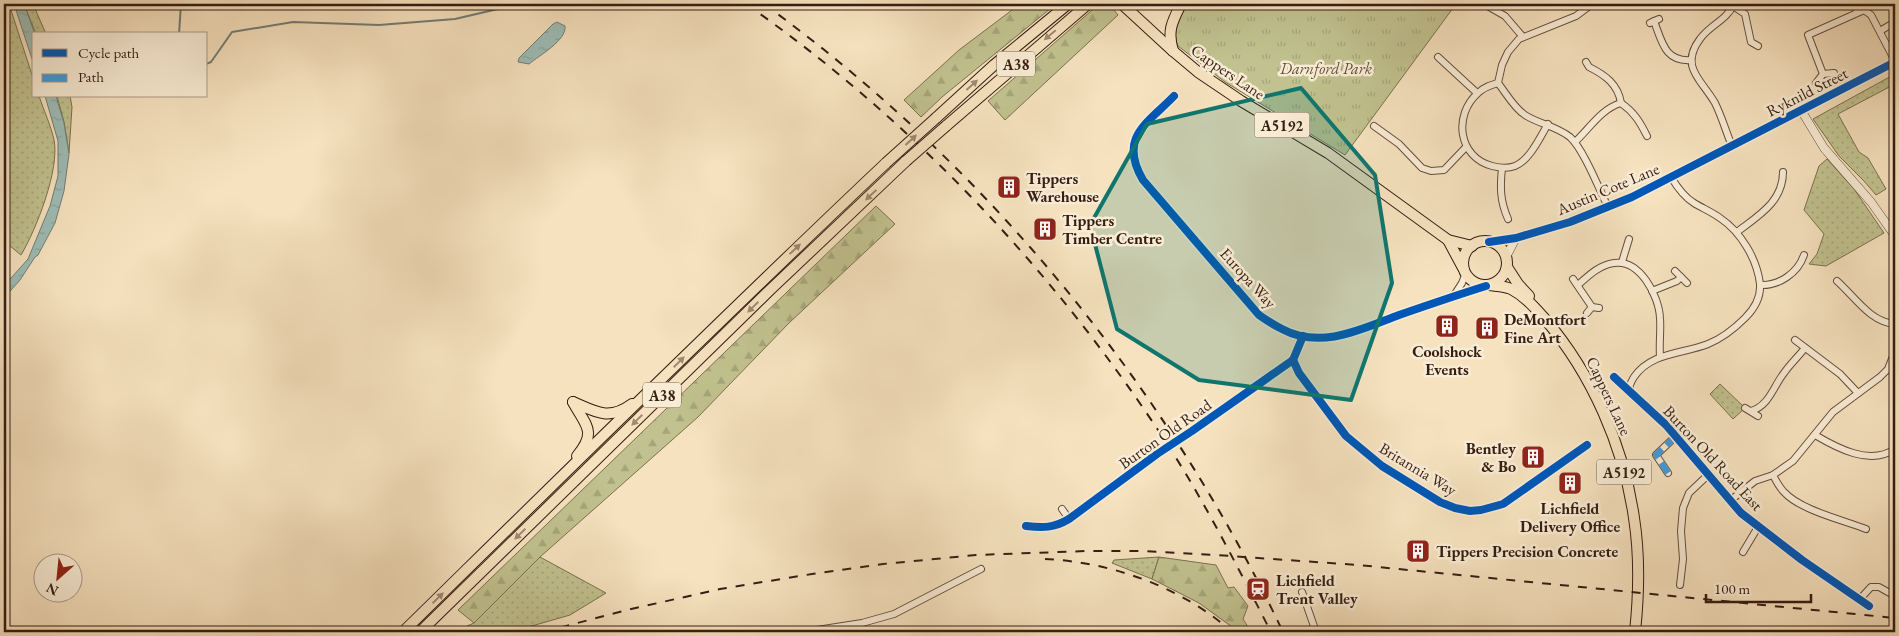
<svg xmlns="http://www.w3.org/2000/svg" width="1899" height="636" font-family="'EB Garamond',serif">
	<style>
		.grass { fill: url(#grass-dots); stroke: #7b7050 }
		.forest { fill: url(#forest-firs); stroke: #7b7050 }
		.park { fill: url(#park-tufts); stroke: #7b7050 }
		.water { fill: url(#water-ripples); stroke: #737d75 }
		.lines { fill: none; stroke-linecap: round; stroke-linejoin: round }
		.stream { stroke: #737d75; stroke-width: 2 }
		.minor-casing { stroke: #654e3d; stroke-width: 8 }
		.tertiary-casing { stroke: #654e3d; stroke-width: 9 }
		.trunk-casing { stroke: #351d12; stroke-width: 12 }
		.minor { stroke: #f9ecd5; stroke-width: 6 }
		.tertiary { stroke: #f9ecd5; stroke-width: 8 }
		.trunk { stroke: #f6e2bf; stroke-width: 10 }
		.rail { stroke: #351d12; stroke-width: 2; stroke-dasharray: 9 9; stroke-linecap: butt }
		.minor-bridge-casing { stroke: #654e3d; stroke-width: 8; stroke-linecap: butt }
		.trunk-bridge-casing { stroke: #351d12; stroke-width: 12; stroke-linecap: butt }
		.minor-bridge { stroke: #f9ecd5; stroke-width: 6 }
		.trunk-bridge { stroke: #f6e2bf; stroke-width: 10 }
		.quiet { stroke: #3e9bde; stroke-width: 6; stroke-dasharray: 12 6; stroke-linecap: butt }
		.cycleway-casing { stroke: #f9ecd5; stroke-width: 11 }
		.cycleway { stroke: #0057b8; stroke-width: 8 }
		.oneway { fill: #9f8971 }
		.marked { fill: #0f766e; fill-opacity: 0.2; stroke: #0f766e; stroke-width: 4; stroke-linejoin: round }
		.labels { text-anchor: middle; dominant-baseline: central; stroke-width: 5; stroke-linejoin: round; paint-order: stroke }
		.shield { fill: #f9ecd5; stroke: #705b4c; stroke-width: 1 }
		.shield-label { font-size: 15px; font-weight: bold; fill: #351d12 }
		.park-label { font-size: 16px; font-style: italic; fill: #5f4f38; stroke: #f9ecd5 }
		.street-label { font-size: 16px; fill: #351d12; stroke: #f9ecd5 }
		.poi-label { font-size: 16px; font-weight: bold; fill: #351d12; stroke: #f9ecd5; text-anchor: start }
	</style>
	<defs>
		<pattern id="grass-dots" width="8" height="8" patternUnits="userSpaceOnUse" patternTransform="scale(1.25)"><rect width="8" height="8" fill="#c1c28f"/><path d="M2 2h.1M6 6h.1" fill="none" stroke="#a6a67a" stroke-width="1.8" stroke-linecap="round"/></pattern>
		<pattern id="forest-firs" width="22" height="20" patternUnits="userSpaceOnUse" patternTransform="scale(1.25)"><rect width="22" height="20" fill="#c1c28f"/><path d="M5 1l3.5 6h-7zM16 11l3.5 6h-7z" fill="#a6a67a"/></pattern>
		<pattern id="park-tufts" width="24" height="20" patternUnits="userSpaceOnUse" patternTransform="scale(1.25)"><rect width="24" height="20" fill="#c1c28f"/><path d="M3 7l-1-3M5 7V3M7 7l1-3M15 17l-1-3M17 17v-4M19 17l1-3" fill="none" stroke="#a6a67a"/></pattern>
		<pattern id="water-ripples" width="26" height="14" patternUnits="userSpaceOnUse" patternTransform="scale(1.25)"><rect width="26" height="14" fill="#9dbdb7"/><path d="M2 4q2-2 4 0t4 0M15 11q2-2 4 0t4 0" fill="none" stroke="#88a29c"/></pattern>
	</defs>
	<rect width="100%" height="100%" fill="#f6e2bf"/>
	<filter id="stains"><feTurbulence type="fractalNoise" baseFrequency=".004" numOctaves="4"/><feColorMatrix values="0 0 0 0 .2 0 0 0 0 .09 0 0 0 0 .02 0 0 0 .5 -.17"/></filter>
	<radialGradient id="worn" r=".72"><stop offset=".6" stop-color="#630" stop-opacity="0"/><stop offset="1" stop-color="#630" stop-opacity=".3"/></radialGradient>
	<g class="grass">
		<path d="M 4,4 L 9,4 L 34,81 L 34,96 L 39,96 C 44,111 51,126 54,140 C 60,169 36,230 21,255 L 4,241 Z"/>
		<polygon points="24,4 33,4 46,34 36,34"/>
		<polygon points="1895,74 1895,84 1838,114 1859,152 1868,158 1886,189 1876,195 1864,181 1839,156 1813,119"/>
		<polygon points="57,96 70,96 72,107 69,153 64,122"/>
		<polygon points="1827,159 1854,189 1884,233 1826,266 1809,264 1817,254 1824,234 1804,210 1819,166"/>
		<polygon points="1720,384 1745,408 1733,419 1710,394"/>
		<polygon points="540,557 606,593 570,615 511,632 467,632 467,626 474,623"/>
		<polygon points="1159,557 1152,579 1112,563 1114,560"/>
	</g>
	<g class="forest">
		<polygon points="1020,4 1056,4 942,97 921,117 904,100 959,50"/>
		<polygon points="1099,4 1109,4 1118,15 1005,120 988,101"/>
		<polygon points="876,206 895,224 789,323 698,417 540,557 474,623 458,610"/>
		<polygon points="1159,557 1216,565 1228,588 1234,587 1248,606 1243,619 1250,630 1261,632 1239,632 1199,603 1152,579"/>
	</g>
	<path class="park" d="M 1186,4 L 1456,4 L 1345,155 L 1225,82 L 1178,46 C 1171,30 1179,18 1186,4 Z"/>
	<g class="water">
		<polygon points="14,4 24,4 35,34 34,34 34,65"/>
		<path d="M 557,22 L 565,26 C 567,40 540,55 529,64 L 518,62 L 519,58 L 553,24 Z"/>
		<polygon points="45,96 56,96 64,123 69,154 64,191 55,223 38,255 35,257 20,280 4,298 4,286 28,259 50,206 58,176 58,141"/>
	</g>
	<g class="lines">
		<g class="stream">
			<polyline points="179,34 181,4"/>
			<polyline points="206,64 211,62 232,32 293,22 379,25 455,19 519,4"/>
		</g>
		<g class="minor-casing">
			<g id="minor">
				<polyline points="1484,4 1505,16 1523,37"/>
				<path d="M 1592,4 L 1576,16 L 1519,39 L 1508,52 L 1502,65 L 1498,83 C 1506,93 1514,108 1525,115 C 1539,124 1556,126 1570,137 C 1584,150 1599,189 1608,207"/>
				<polyline points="1853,4 1858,12"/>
				<polyline points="1733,6 1745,14 1751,42 1758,46"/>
				<path d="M 1654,21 C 1662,42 1665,62 1691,60"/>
				<polyline points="1650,23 1659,19"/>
				<polyline points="1880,31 1895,22"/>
				<polyline points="1438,57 1477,93"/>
				<path d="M 1586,62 L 1589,67 C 1605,75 1618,84 1621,103"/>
				<polyline points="1823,74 1808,35 1864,10 1871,15 1895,61"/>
				<path d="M 1498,83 C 1491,85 1484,87 1478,93 C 1453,115 1458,157 1492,166 C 1500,168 1507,169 1515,166 C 1530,160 1540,137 1548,124"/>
				<polyline points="1816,83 1823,74 1834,73"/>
				<path d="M 1174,96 C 1147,124 1118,137 1143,180 L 1259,315 C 1266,320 1274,325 1282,329 C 1321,350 1362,329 1399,315 C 1428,305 1457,295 1486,286"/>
				<polyline points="1374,126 1399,144 1422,168 1431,171 1444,170 1466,147"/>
				<path d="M 1575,142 C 1590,128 1601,109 1621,103 C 1634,112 1640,122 1647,136"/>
				<path d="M 1732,146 C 1726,132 1722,117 1715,103 C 1702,80 1679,67 1700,39 C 1710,25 1727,20 1734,4"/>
				<path d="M 1502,168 C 1500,187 1500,201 1508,219"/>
				<path d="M 1737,232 C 1758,216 1783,202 1783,172"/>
				<polyline points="1622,262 1629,239"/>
				<polyline points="1675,271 1687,283"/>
				<polyline points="1573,279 1592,307"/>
				<path d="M 1837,281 C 1855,297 1870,322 1895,324"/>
				<path d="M 1578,285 C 1588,276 1599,265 1614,263 C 1640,259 1659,296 1660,318 C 1661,330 1659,343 1660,357"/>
				<path d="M 1760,285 C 1779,286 1798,273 1804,255"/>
				<polyline points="1652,291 1677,281 1681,277"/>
				<polyline points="1453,297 1462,283 1466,273"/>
				<polyline points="1587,313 1592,307 1599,308"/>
				<polyline points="1795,340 1840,374 1858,393"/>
				<polyline points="1293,360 1299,373 1346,436 1382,466 1440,502 1455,508 1470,511 1481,510 1503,504 1587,445"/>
				<polyline points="1614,377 1666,425 1741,513 1802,560 1869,606"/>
				<path d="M 1629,391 C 1629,385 1631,382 1634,377 C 1651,352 1683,354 1708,344 C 1723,338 1734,329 1745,318 C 1754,309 1761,297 1760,284 C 1757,259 1741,232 1720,218 C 1712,212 1702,208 1694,203 C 1684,197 1677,187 1671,177"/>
				<polyline points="1745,408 1758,416"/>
				<path d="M 1751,411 C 1769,406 1773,387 1784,373 C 1790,364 1798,357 1805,348"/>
				<polyline points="1192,431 1293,360 1303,336"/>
				<path d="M 1815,435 C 1837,448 1870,466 1895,449"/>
				<polyline points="1668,473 1656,455 1676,436"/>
				<path d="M 1773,475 C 1776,481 1779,487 1784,492 C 1800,510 1843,520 1866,529"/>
				<polyline points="1731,500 1755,481 1773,475 1793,461 1833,412 1880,377 1888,369 1895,351"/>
				<polyline points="1062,509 1069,519"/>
				<path d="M 1026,526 C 1043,528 1054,528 1069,519 L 1157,454"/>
				<polyline points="1743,552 1758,527"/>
				<polyline points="1680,585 1683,559 1681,531 1683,508 1689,493 1709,474"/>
				<polyline points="1302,592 1316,632"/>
				<polyline points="1859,600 1871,587 1879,587 1895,596"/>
				<polyline points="804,632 862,623 894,614 981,569"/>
			</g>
		</g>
		<g class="tertiary-casing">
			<g id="tertiary">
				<polyline points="1801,110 1824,148 1871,202 1895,236"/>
				<polyline points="1489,242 1516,238 1570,222 1632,197 1895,62"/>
				<polyline points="1506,257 1516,238"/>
			</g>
		</g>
		<g class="trunk-casing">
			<g id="trunk">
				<polyline points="1122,4 1173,51 1198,72 1241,101 1328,153 1448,240 1472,246"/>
				<path d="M 1173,51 C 1167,31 1172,22 1181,4"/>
				<polyline points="936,118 994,65 1068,4"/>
				<polyline points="946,126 1088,4"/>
				<polyline points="1448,240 1463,268"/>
				<circle cx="1485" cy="263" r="22"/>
				<polyline points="1507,267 1518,284 1529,296"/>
				<path d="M 1489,285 C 1496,286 1505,286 1511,289 C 1525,296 1535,308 1545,319 C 1592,374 1624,447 1634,518 C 1640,556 1639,594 1635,632"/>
				<path d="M 573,402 C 585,425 598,431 577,456"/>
				<path d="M 573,402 C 596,412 609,421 632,404"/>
				<path d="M 403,632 C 563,475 723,317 886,163"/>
				<polyline points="420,632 771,289 906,161"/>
			</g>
		</g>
		<use href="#minor" class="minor"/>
		<use href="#tertiary" class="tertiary"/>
		<use href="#trunk" class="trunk"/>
		<g class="rail">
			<path d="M 746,4 C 911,119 1052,269 1162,436 C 1203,498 1237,566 1271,632"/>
			<path d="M 764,4 C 986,165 1165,384 1283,632"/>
			<path d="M 1045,559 C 1111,562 1182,587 1232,632"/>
			<polyline points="543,632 627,610 720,589 812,574 883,564 976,555 1087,551 1144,551 1216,555 1358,565 1895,618"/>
		</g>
		<g class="minor-bridge-casing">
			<polyline id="minor-bridge" points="1157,454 1192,431"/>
		</g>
		<g class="trunk-bridge-casing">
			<g id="trunk-bridge">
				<polyline points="906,161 946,126"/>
				<polyline points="886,163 936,118"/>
			</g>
		</g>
		<use href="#minor-bridge" class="minor-bridge"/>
		<use href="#trunk-bridge" class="trunk-bridge"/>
		<polyline class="quiet" points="1668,473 1656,455 1676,436"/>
		<g class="cycleway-casing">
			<g id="cycleway">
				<path d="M 1174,96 C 1147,124 1118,137 1143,180 L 1259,315 C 1266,320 1274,325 1282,329 C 1321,350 1362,329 1399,315 C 1428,305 1457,295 1486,286"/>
				<polyline points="1489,242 1516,238 1570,222 1632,197 1895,62"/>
				<polyline points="1293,360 1299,373 1346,436 1382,466 1440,502 1455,508 1470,511 1481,510 1503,504 1587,445"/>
				<polyline points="1614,377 1666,425 1741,513 1802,560 1869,606"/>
				<path d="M 1026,526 C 1043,528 1054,528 1069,519 L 1157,454 L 1192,431 L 1293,360 L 1303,336"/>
			</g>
		</g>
		<use href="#cycleway" class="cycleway"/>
	</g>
	<defs><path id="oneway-solid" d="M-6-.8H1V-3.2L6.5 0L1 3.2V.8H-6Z" transform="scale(1.25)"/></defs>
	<g class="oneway">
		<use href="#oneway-solid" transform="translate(1050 35) rotate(140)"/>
		<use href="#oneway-solid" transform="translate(972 85) rotate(-42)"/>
		<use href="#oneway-solid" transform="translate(911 140) rotate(-42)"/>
		<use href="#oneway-solid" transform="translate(871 195) rotate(137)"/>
		<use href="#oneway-solid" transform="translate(795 249) rotate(-43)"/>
		<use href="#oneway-solid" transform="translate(753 307) rotate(136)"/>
		<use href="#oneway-solid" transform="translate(679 362) rotate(-45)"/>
		<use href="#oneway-solid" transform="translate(637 420) rotate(135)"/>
		<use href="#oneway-solid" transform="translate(520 534) rotate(136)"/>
		<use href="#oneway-solid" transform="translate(438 598) rotate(-44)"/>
	</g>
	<path class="marked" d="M 1301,88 L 1375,175 L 1392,283 L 1351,400 L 1199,380 L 1117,329 L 1090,225 L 1147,124 Z"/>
	<defs>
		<g id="building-square" transform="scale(1.25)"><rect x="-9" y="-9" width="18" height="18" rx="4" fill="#8f2418" stroke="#f9ecd5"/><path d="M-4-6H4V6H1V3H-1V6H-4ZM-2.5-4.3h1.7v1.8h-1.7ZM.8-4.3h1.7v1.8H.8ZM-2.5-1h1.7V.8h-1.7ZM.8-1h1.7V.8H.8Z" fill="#fff"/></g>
		<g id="station-square" transform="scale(1.25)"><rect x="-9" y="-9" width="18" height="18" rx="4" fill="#8f2418" stroke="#f9ecd5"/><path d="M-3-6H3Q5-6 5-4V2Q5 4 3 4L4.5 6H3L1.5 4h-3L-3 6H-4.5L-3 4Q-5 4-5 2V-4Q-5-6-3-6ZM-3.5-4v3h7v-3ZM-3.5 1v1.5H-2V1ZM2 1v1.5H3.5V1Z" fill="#fff"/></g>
	</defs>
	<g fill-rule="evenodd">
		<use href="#building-square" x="1009" y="187"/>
		<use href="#building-square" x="1045" y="229"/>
		<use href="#building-square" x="1447" y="326"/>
		<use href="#building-square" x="1487" y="328"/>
		<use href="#building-square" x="1533" y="457"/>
		<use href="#building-square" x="1570" y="483"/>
		<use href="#building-square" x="1418" y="551"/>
		<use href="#station-square" x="1258" y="589"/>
	</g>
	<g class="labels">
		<g class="shield">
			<rect x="997" y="51.5" width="38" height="25" rx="4"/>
			<rect x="1254.5" y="112.5" width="55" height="25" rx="4"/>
			<rect x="643" y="382.5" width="38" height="25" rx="4"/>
			<rect x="1596.5" y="459.5" width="55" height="25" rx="4"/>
		</g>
		<g class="shield-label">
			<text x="1016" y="64">A38</text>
			<text x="1282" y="125">A5192</text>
			<text x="662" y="395">A38</text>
			<text x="1624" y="472">A5192</text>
		</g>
		<g class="park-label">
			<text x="1326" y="68">Darnford Park</text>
		</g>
		<g class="street-label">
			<text transform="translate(1228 72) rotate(34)">Cappers Lane</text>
			<text transform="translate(1807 92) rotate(-27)">Ryknild Street</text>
			<text transform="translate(1608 189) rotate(-23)">Austin Cote Lane</text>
			<text transform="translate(1248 278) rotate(48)">Europa Way</text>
			<text transform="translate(1609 396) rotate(65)">Cappers Lane</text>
			<text transform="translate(1165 434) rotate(-35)">Burton Old Road</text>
			<text transform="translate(1713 458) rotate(47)">Burton Old Road East</text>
			<text transform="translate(1418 469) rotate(31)">Britannia Way</text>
		</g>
		<g class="poi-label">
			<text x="1026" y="178">Tippers<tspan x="1026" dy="18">Warehouse</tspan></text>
			<text x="1062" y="220">Tippers<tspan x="1062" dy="18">Timber Centre</tspan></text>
			<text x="1504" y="319">DeMontfort<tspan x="1504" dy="18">Fine Art</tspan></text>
			<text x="1447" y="351" text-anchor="middle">Coolshock<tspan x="1447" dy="18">Events</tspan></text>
			<text x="1516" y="448" text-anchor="end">Bentley<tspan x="1516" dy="18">&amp; Bo</tspan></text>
			<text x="1570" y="508" text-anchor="middle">Lichfield<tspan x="1570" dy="18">Delivery Office</tspan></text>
			<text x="1436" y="551">Tippers Precision Concrete</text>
			<text x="1276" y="580">Lichfield<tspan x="1276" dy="18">Trent Valley</tspan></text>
		</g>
	</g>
	<rect width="1899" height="636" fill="none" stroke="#f6e2bf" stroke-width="20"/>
	<rect x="5" y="5" width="1889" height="626" fill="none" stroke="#351d12" stroke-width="2.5"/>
	<rect x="10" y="10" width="1879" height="616" fill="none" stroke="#351d12"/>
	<rect x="32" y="32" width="175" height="65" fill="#f9ecd5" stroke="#ab9987"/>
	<rect x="42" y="49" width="25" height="8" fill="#0057b8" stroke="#ab9987"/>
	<text x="78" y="58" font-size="15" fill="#351d12">Cycle path</text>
	<rect x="42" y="74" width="25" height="8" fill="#3e9bde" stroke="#ab9987"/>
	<text x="78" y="82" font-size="15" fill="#351d12">Path</text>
	<g transform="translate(58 578) rotate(207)"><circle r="24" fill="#f9ecd5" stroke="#ab9987"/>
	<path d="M0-4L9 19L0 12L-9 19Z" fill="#8f2418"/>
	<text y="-8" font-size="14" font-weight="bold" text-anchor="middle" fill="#351d12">N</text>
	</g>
	<path d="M1706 594v8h105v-8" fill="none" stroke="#351d12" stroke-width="2.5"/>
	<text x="1714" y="594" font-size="15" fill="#351d12" stroke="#f9ecd5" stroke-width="4" paint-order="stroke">100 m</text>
	<rect width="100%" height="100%" filter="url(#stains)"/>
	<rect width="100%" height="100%" fill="url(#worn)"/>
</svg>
